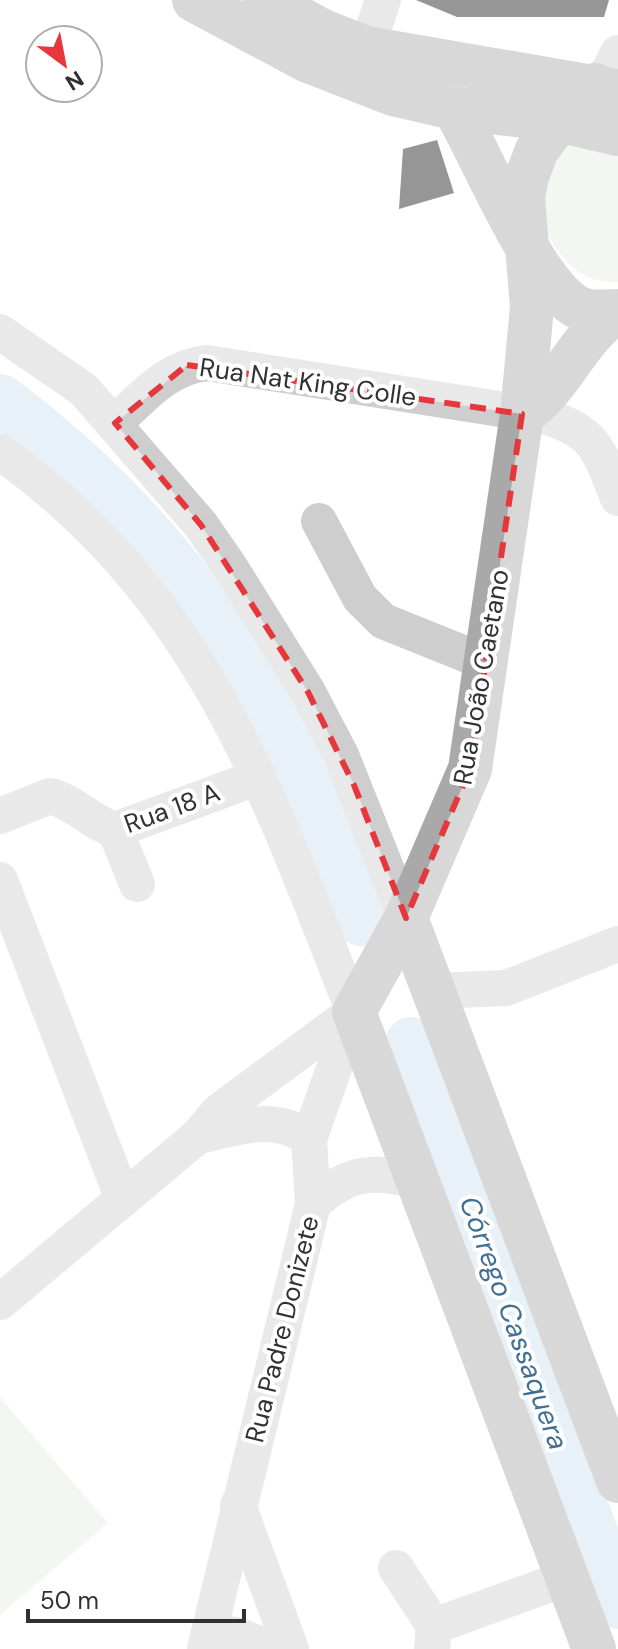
<svg xmlns="http://www.w3.org/2000/svg" width="618" height="1649" font-family="'DM Sans',sans-serif">
	<style>
		.green { fill: #e7eee0 }
		.lines { fill: none; stroke-linecap: round; stroke-linejoin: round }
		.river { stroke: #cddfed; stroke-width: 52 }
		.building { fill: #181818 }
		.minor { stroke: #cecece; stroke-width: 36 }
		.major { stroke: #a9a9a9; stroke-width: 44 }
		.marked { fill: none; stroke: #e5373c; stroke-width: 6; stroke-dasharray: 16 10; stroke-linejoin: round }
		.labels { text-anchor: middle; dominant-baseline: central; stroke-width: 8; stroke-linejoin: round; paint-order: stroke }
		.street-label { font-size: 26px; fill: #313131; stroke: #fff }
		.water-label { font-size: 28px; font-style: italic; fill: #3f6f94; stroke: #fff }
	</style>
	<rect width="100%" height="100%" fill="#fff"/>
	<g class="green">
		<path d="M 571,139 L 618,151 L 618,282 C 569,285 552,241 530,205 L 544,154 Z"/>
		<polygon points="0,1397 108,1523 0,1615"/>
	</g>
	<g class="lines">
		<g class="river">
			<path d="M 0,400 C 124,492 225,612 291,752 C 317,806 338,864 361,920"/>
			<polyline points="411,1043 618,1603"/>
		</g>
	</g>
	<g class="building">
		<polygon points="416,0 609,0 604,17 457,17"/>
		<polygon points="437,140 454,193 399,209 403,149"/>
	</g>
	<g class="lines">
		<g class="minor">
			<polyline points="358,74 383,0"/>
			<polyline points="595,85 609,71 618,53"/>
			<polyline points="0,332 84,390 201,525 230,567 308,692 341,755 406,918"/>
			<path d="M 115,423 C 143,397 167,367 207,363 L 544,416 C 597,432 599,451 618,498"/>
			<path d="M 0,452 C 203,597 267,791 354,1012"/>
			<polyline points="319,521 360,598 383,621 485,662"/>
			<path d="M 0,816 L 50,796 C 75,802 91,823 115,830 L 259,777"/>
			<polyline points="115,830 137,884"/>
			<polyline points="0,880 123,1199"/>
			<polyline points="433,991 506,988 618,944"/>
			<path d="M 198,1136 C 237,1128 275,1112 309,1139"/>
			<path d="M 313,1204 C 348,1171 372,1170 418,1181"/>
			<polyline points="0,1302 198,1136 218,1112 352,1013"/>
			<polyline points="238,1505 291,1649"/>
			<polyline points="396,1568 434,1626"/>
			<polyline points="209,1632 237,1635 271,1649"/>
			<polyline points="205,1649 313,1204 309,1139 354,1012"/>
			<polyline points="432,1649 434,1626 567,1578"/>
		</g>
		<g class="major">
			<polyline points="194,0 308,61 393,94 454,108 559,120 618,134"/>
			<polyline points="265,0 323,31 366,48 616,91"/>
			<path d="M 454,108 C 482,155 535,289 581,309 C 593,313 606,311 618,311"/>
			<path d="M 522,414 C 564,387 575,339 618,311"/>
			<polyline points="406,918 618,1481"/>
			<polyline points="594,1649 354,1012 406,918 470,769 522,414 532,307 523,198 527,176 537,150 559,120 595,85"/>
		</g>
	</g>
	<path d="M0 0H618V1649H0ZM 187,365 L 522,414 L 470,769 L 406,918 L 354,785 L 308,692 L 201,525 L 115,423 Z" fill="#fff" fill-opacity=".55" fill-rule="evenodd"/>
	<path class="marked" d="M 187,365 L 522,414 L 470,769 L 406,918 L 354,785 L 308,692 L 201,525 L 115,423 Z"/>
	<g class="labels">
		<g class="street-label">
			<text transform="translate(308 382) rotate(8)">Rua Nat King Colle</text>
			<text transform="translate(481 677) rotate(-80)">Rua João Caetano</text>
			<text transform="translate(172 808) rotate(-20)">Rua 18 A</text>
			<text transform="translate(282 1329) rotate(-76)">Rua Padre Donizete</text>
		</g>
		<g class="water-label">
			<text transform="translate(514 1323) rotate(70)">Córrego Cassaquera</text>
		</g>
	</g>
	<g transform="translate(64 64) rotate(148)"><circle r="38" fill="#ffffff" stroke="#adadad" stroke-width="2"/>
	<path d="M0-6L14 30L0 20L-14 30Z" fill="#e5373c"/>
	<text y="-12" font-size="22" font-weight="bold" text-anchor="middle" fill="#313131">N</text>
	</g>
	<path d="M28 1609v12h216v-12" fill="none" stroke="#313131" stroke-width="4"/>
	<text x="40" y="1609" font-size="24" fill="#313131" stroke="#ffffff" stroke-width="6" paint-order="stroke">50 m</text>
</svg>
